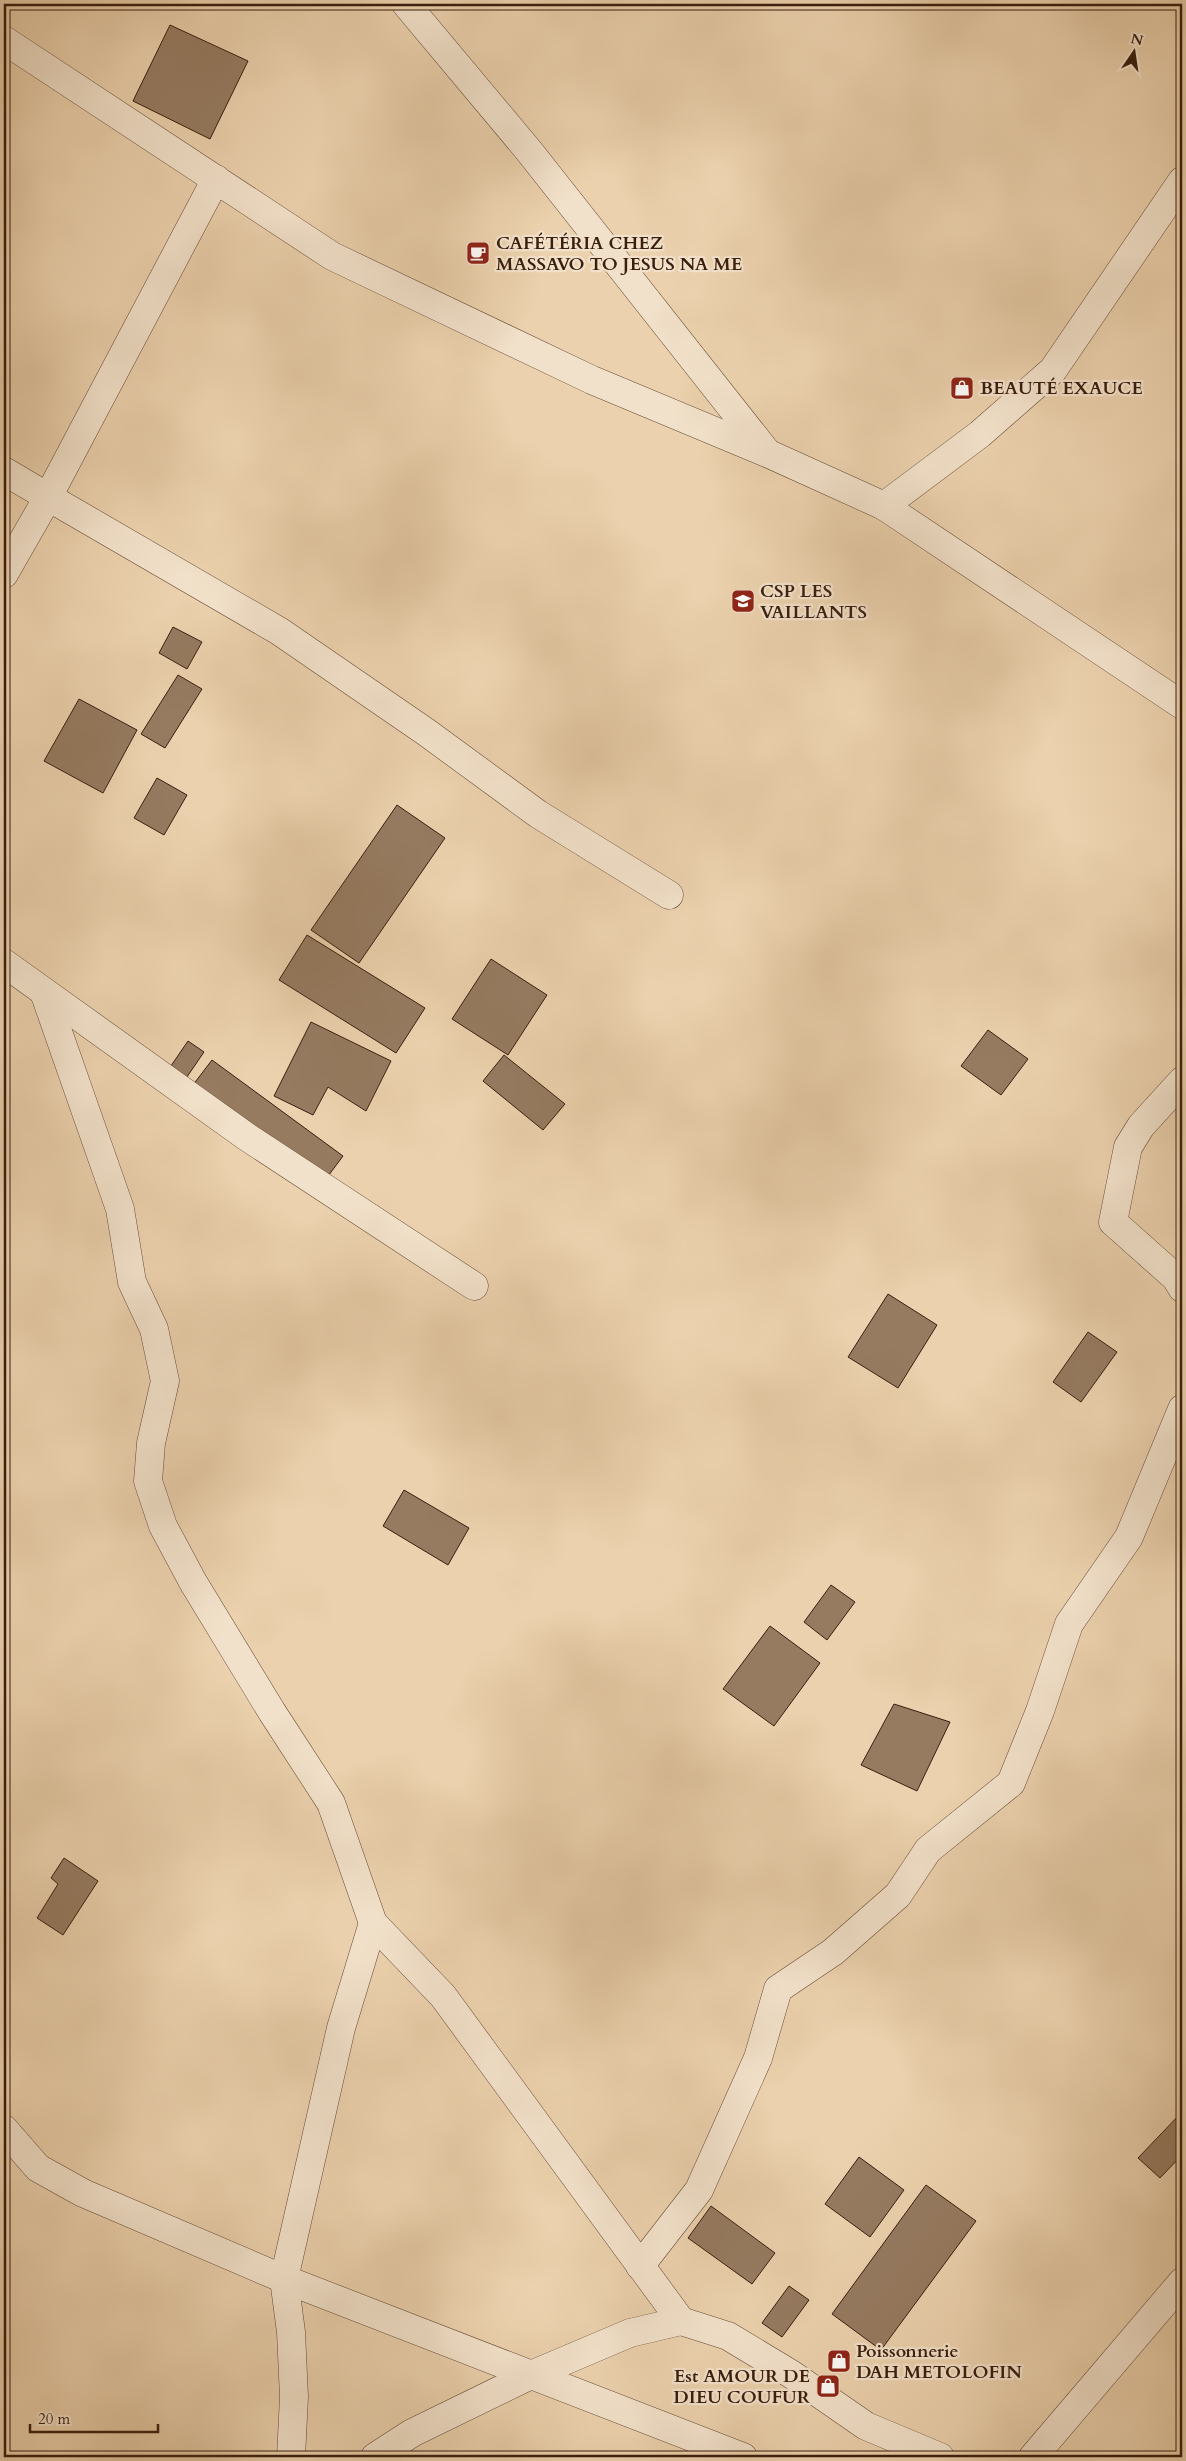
<svg xmlns="http://www.w3.org/2000/svg" width="1186" height="2461" font-family="Cardo,serif">
	<style>
		.building { fill: #967b61; stroke: #3a1e0e }
		.lines { fill: none; stroke-linecap: round; stroke-linejoin: round }
		.minor-casing { stroke: #664b36; stroke-width: 29 }
		.minor { stroke: #f2e1ca; stroke-width: 28 }
		.labels { text-anchor: middle; dominant-baseline: central; stroke-width: 4.5; stroke-linejoin: round; paint-order: stroke }
		.poi-label { font-size: 18px; font-weight: bold; fill: #3a1e0e; stroke: #f2e1ca; text-anchor: start }
	</style>
	<rect width="100%" height="100%" fill="#ebd1ad"/>
	<filter id="stains"><feTurbulence type="fractalNoise" baseFrequency=".004" numOctaves="4"/><feColorMatrix values="0 0 0 0 .2 0 0 0 0 .09 0 0 0 0 .02 0 0 0 .5 -.17"/></filter>
	<radialGradient id="worn" r=".72"><stop offset=".6" stop-color="#630" stop-opacity="0"/><stop offset="1" stop-color="#630" stop-opacity=".3"/></radialGradient>
	<g class="building">
		<polygon points="170,25 248,61 210,139 133,101"/>
		<polygon points="173,627 202,642 187,669 159,653"/>
		<polygon points="178,675 202,689 165,748 141,734"/>
		<polygon points="79,699 137,730 103,793 44,761"/>
		<polygon points="157,778 187,795 164,835 134,818"/>
		<polygon points="397,805 445,838 359,963 311,930"/>
		<polygon points="307,935 425,1008 396,1053 279,980"/>
		<polygon points="491,959 547,995 508,1055 452,1019"/>
		<polygon points="311,1022 391,1061 366,1111 328,1087 313,1115 274,1096"/>
		<polygon points="988,1030 1028,1059 1001,1095 961,1066"/>
		<polygon points="188,1041 204,1052 178,1090 162,1079"/>
		<polygon points="504,1055 565,1104 543,1130 483,1081"/>
		<polygon points="212,1060 343,1156 314,1195 183,1098"/>
		<polygon points="888,1294 937,1325 898,1388 848,1357"/>
		<polygon points="1088,1332 1117,1352 1081,1402 1053,1382"/>
		<polygon points="404,1490 469,1528 448,1565 383,1526"/>
		<polygon points="831,1585 855,1602 827,1640 804,1622"/>
		<polygon points="770,1626 820,1663 774,1726 723,1689"/>
		<polygon points="894,1704 950,1722 917,1791 861,1765"/>
		<polygon points="64,1858 98,1881 63,1935 37,1918 58,1884 51,1878"/>
		<polygon points="1182,2112 1182,2155 1160,2178 1138,2158"/>
		<polygon points="859,2157 904,2190 870,2237 825,2204"/>
		<polygon points="926,2185 976,2221 881,2350 832,2314"/>
		<polygon points="711,2206 775,2253 752,2284 688,2238"/>
		<polygon points="789,2286 809,2300 782,2337 762,2323"/>
	</g>
	<g class="lines">
		<g class="minor-casing">
			<g id="minor">
				<polyline points="406,4 529,151 765,450"/>
				<polyline points="4,40 332,256 592,380 767,453 884,506 1182,705"/>
				<polyline points="4,471 48,497 216,179"/>
				<polyline points="884,506 980,434 1053,370 1182,181"/>
				<polyline points="4,574 48,497 279,631 426,732 538,814 669,895"/>
				<polyline points="4,963 247,1137 474,1286"/>
				<polyline points="44,992 120,1209 132,1282 154,1329 165,1381 151,1443 148,1481 163,1526 193,1582 272,1712 331,1803 373,1923 443,1996 681,2321"/>
				<polyline points="1182,1081 1141,1126 1128,1147 1113,1222 1176,1278 1182,1288"/>
				<polyline points="4,2129 38,2168 83,2193 284,2279 743,2457"/>
				<polyline points="640,2266 699,2190 758,2058 778,1989 833,1952 898,1895 928,1850 1011,1783 1040,1711 1069,1624 1129,1537 1182,1409"/>
				<polyline points="291,2457 294,2397 291,2332 284,2279 341,2028 373,1923"/>
				<polyline points="375,2457 412,2433 531,2375 630,2333 681,2321 728,2336 791,2374 866,2426 940,2457"/>
				<polyline points="1033,2457 1182,2282"/>
			</g>
		</g>
		<use href="#minor" class="minor"/>
	</g>
	<defs>
		<g id="cafe-square" transform="scale(1.25)"><rect x="-9" y="-9" width="18" height="18" rx="4" fill="#8f2418" stroke="#f2e1ca"/><path d="M-5.5-4.5H6V0H3Q3 3.5 0 3.5H-2.5Q-5.5 3.5-5.5 0ZM3-3.2v2h1.7v-2ZM-6 4.5H4V6H-6Z" fill="#fff"/></g>
		<g id="shop-square" transform="scale(1.25)"><rect x="-9" y="-9" width="18" height="18" rx="4" fill="#8f2418" stroke="#f2e1ca"/><path d="M-5-2.5h2.3a2.7 3.5 0 0 1 5.4 0H5L5.5 6h-11ZM-1.5-2.5h3a1.5 2.3 0 0 0-3 0Z" fill="#fff"/></g>
		<g id="school-square" transform="scale(1.25)"><rect x="-9" y="-9" width="18" height="18" rx="4" fill="#8f2418" stroke="#f2e1ca"/><path d="M0-5L7-2L0 1L-7-2ZM-4 1L0 2.5L4 1V4Q0 6-4 4Z" fill="#fff"/></g>
	</defs>
	<g fill-rule="evenodd">
		<use href="#cafe-square" x="478" y="253"/>
		<use href="#shop-square" x="962" y="388"/>
		<use href="#school-square" x="743" y="601"/>
		<use href="#shop-square" x="839" y="2361"/>
		<use href="#shop-square" x="828" y="2386"/>
	</g>
	<g class="labels">
		<g class="poi-label">
			<text x="496" y="243">CAFÉTÉRIA CHEZ<tspan x="496" dy="21">MASSAVO TO JESUS NA ME</tspan></text>
			<text x="980" y="388">BEAUTÉ EXAUCE</text>
			<text x="760" y="591">CSP LES<tspan x="760" dy="21">VAILLANTS</tspan></text>
			<text x="856" y="2351">Poissonnerie<tspan x="856" dy="21">DAH METOLOFIN</tspan></text>
			<text x="810" y="2376" text-anchor="end">Est AMOUR DE<tspan x="810" dy="21">DIEU COUFUR</tspan></text>
		</g>
	</g>
	<rect width="1186" height="2461" fill="none" stroke="#ebd1ad" stroke-width="20"/>
	<rect x="5" y="5" width="1176" height="2451" fill="none" stroke="#3a1e0e" stroke-width="2.5"/>
	<rect x="10" y="10" width="1166" height="2441" fill="none" stroke="#3a1e0e"/>
	<g transform="translate(1134 52) rotate(13)" stroke="#f2e1ca" stroke-width="4" paint-order="stroke">
	<path d="M0-4L9 19L0 12L-9 19Z" fill="#3a1e0e"/>
	<text y="-8" font-size="14" font-weight="bold" text-anchor="middle" fill="#3a1e0e">N</text>
	</g>
	<path d="M30 2424v8h128v-8" fill="none" stroke="#3a1e0e" stroke-width="2.5"/>
	<text x="38" y="2424" font-size="15" fill="#3a1e0e" stroke="#f2e1ca" stroke-width="4" paint-order="stroke">20 m</text>
	<rect width="100%" height="100%" filter="url(#stains)"/>
	<rect width="100%" height="100%" fill="url(#worn)"/>
</svg>
